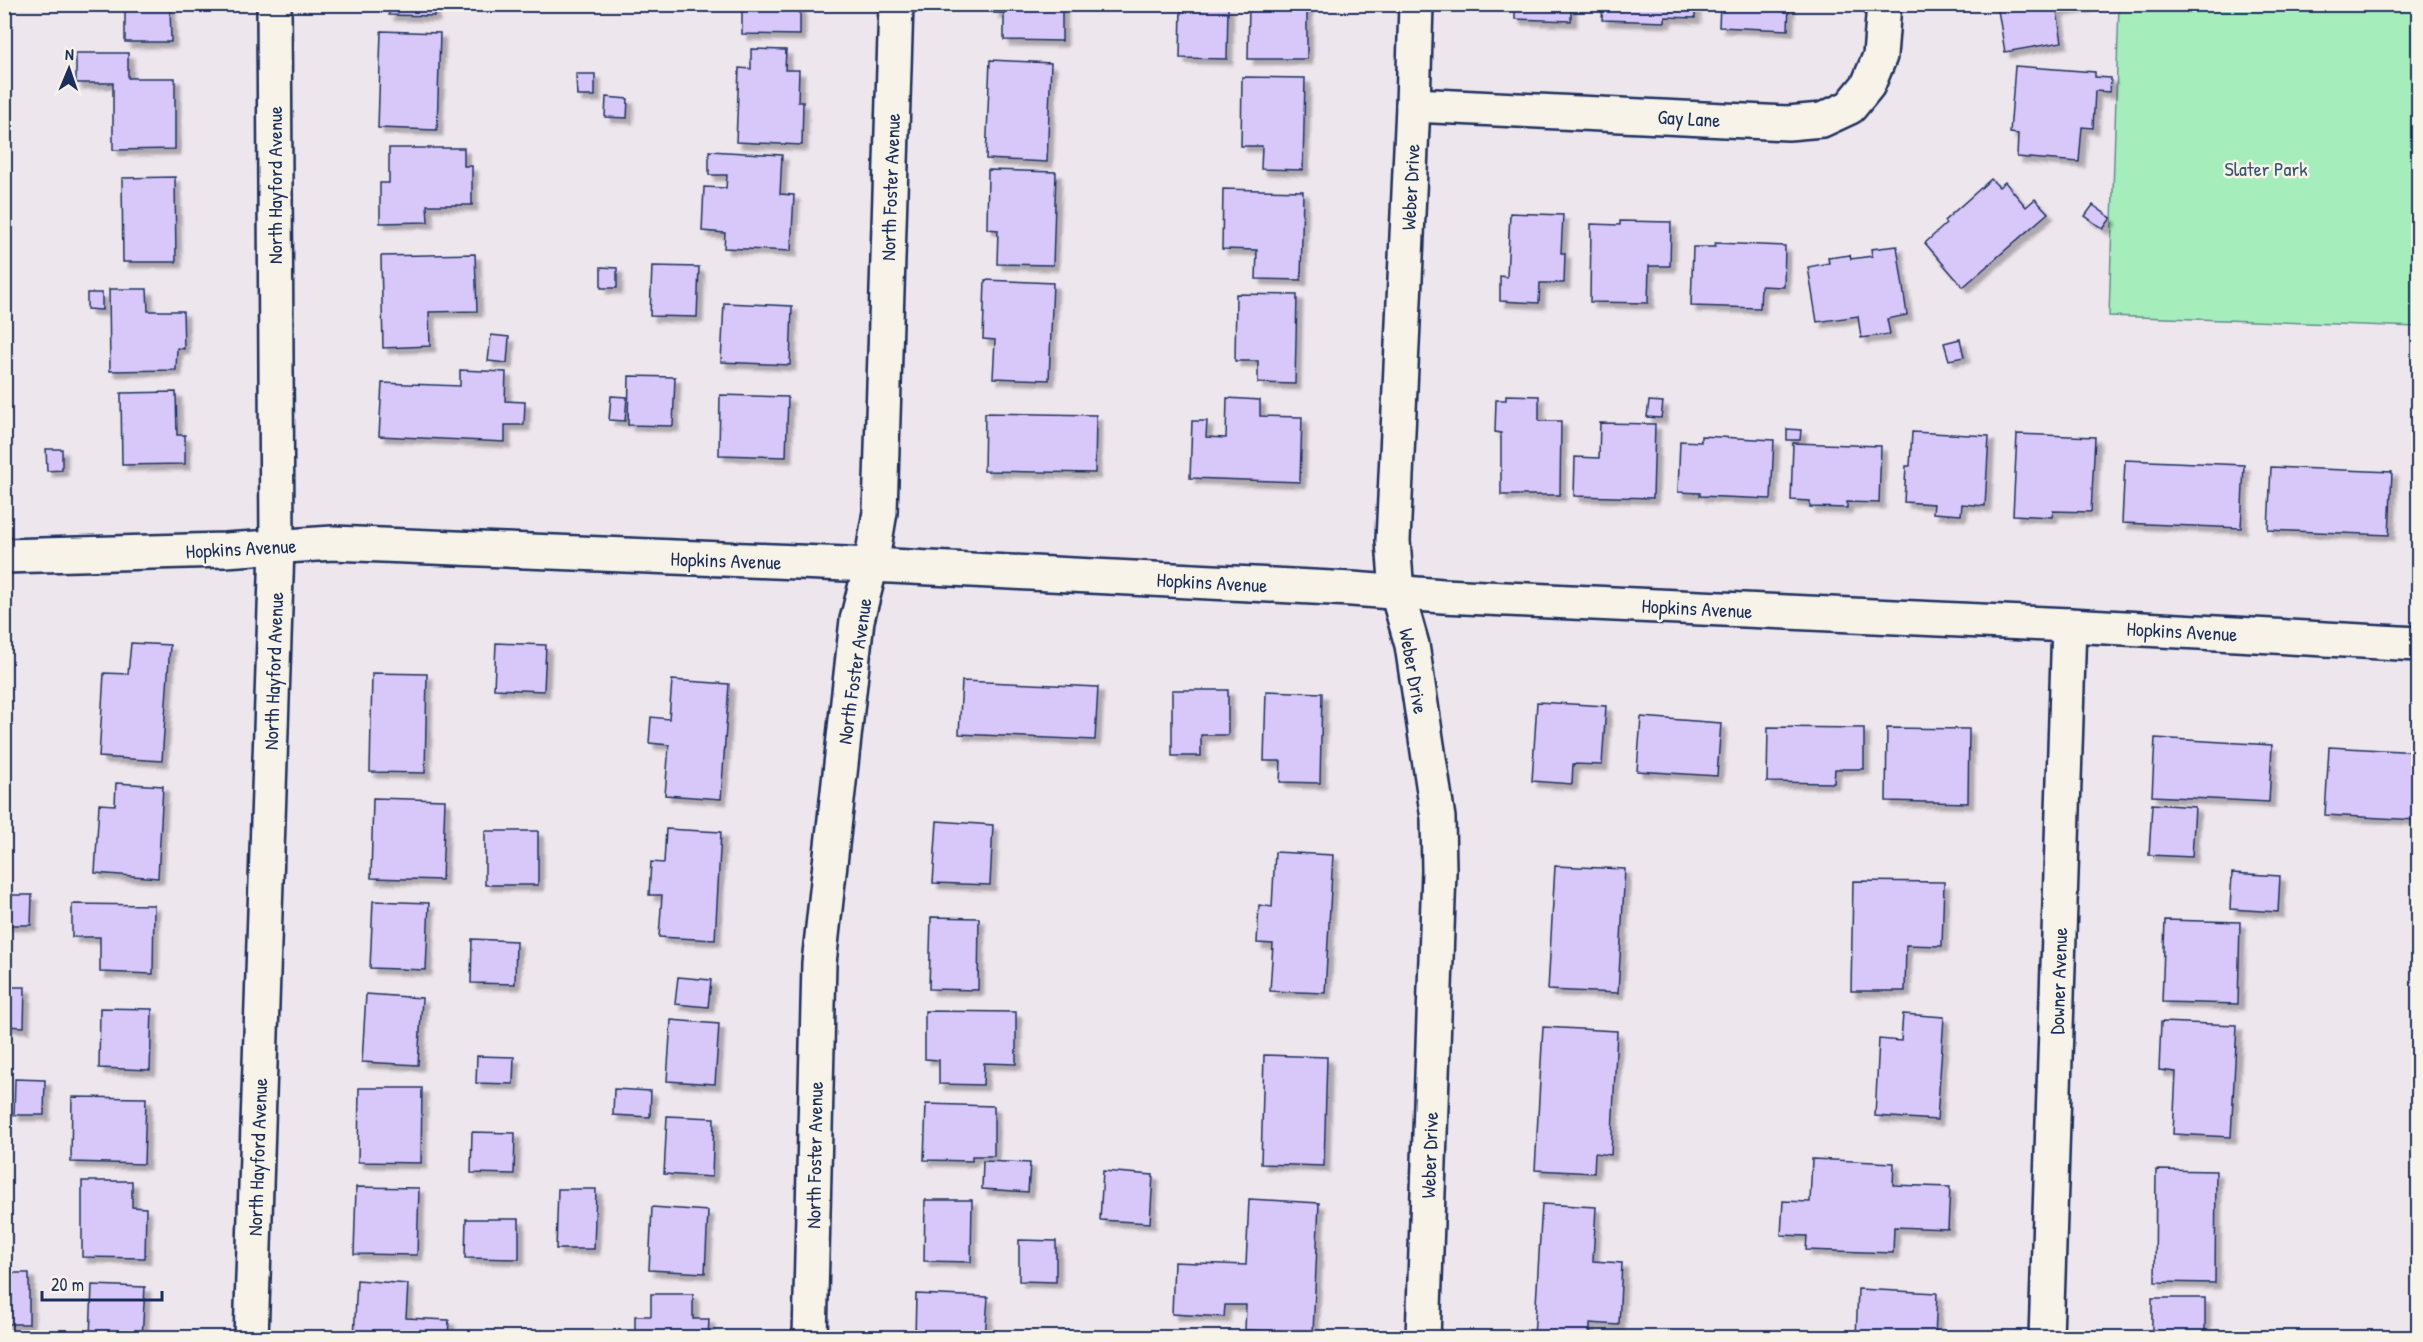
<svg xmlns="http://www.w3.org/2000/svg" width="2423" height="1342" font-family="'Patrick Hand',sans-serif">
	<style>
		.green { fill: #a5eebc; stroke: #608e8d; stroke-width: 1.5 }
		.building { fill: #d8c8fa; stroke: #1b2f5e; stroke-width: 1.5; filter: url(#shadow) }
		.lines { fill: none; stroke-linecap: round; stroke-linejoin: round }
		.minor-casing { stroke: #1b2f5e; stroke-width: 38 }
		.minor { stroke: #f7f3e8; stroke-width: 33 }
		.labels { text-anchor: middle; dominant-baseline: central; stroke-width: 5; stroke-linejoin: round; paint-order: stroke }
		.street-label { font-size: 20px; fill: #1b2f5e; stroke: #f7f3e8 }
		.park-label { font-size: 20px; fill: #375571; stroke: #f7f3e8 }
	</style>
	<defs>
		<filter id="shadow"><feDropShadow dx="5.5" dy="5.5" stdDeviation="1.5" flood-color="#0004"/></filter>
	</defs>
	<rect width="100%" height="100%" fill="#eee6ed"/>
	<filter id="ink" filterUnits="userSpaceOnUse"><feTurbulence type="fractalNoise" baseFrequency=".0167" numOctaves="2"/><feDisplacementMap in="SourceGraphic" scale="12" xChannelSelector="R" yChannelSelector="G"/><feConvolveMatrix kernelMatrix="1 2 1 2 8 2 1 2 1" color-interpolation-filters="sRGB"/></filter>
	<g filter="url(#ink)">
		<polygon class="green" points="2119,5 2418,5 2418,327 2109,316"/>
		<g class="building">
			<polygon points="125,4 170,4 171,42 125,42"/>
			<polygon points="389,4 434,4 434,16 389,15"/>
			<polygon points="742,4 800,4 800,35 742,34"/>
			<polygon points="994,4 1062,4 1062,41 1004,40 1004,13 994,13"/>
			<polygon points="1249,4 1307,4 1307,59 1248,59"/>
			<polygon points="1515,4 1571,4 1571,21 1515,19"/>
			<polygon points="1603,4 1695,4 1695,18 1665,17 1665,22 1602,20"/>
			<polygon points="1720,4 1789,4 1788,30 1719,27"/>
			<polygon points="1997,4 2086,4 2086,6 2057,11 2062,42 2005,52"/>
			<polygon points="1181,6 1228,7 1227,59 1180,58"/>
			<polygon points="381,31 440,33 437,130 378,128"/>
			<polygon points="751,49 786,50 785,70 799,70 798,102 803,102 802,145 736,142 739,68 751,69"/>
			<polygon points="76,53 128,53 128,78 175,78 175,149 113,150 113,83 76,83"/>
			<polygon points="990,60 1051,63 1047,162 986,159"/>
			<polygon points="2015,66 2095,72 2095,77 2111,78 2110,92 2095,91 2093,128 2082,127 2079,162 2017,157 2018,134 2010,133"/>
			<polygon points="576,74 595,74 595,96 577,96"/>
			<polygon points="1242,77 1305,78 1303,170 1261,169 1262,146 1241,146"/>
			<polygon points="606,97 628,99 627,118 605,117"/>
			<polygon points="389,148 464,148 464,166 472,166 472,205 427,205 428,222 380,223 380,183 389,183"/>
			<polygon points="709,151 782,155 780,194 794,195 791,251 724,248 725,233 702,231 704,187 726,188 727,175 709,175"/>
			<polygon points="988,170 1056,172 1053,265 997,264 998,230 987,229"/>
			<polygon points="175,177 176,262 123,262 122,178"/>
			<polygon points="1991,179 1999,187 2005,182 2026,207 2035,199 2048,213 1963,287 1925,243 1946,224 1944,221"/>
			<polygon points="1223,189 1303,191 1301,280 1256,279 1257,250 1222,249"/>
			<polygon points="2093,205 2111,218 2103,229 2085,216"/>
			<polygon points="1510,213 1563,215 1561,253 1565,253 1564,283 1540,283 1539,303 1500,301 1500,276 1507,277"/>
			<polygon points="1620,221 1671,222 1670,266 1649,266 1648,303 1590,302 1591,224 1620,225"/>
			<polygon points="1715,243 1785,246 1784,287 1761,286 1760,308 1691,306 1693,247 1715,247"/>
			<polygon points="1897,246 1907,315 1887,319 1890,334 1861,338 1858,316 1817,322 1808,267 1829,263 1828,258 1850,255 1851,259 1872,256 1871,249"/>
			<polygon points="475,254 477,311 429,312 430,346 383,348 381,256"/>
			<polygon points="652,266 699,267 697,317 650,316"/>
			<polygon points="601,267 617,268 617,288 601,288"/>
			<polygon points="985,280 1053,283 1049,380 993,378 995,340 983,339"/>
			<polygon points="109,289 147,289 148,311 183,311 184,349 177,348 176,370 110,371"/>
			<polygon points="87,293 102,293 102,310 87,309"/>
			<polygon points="1236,294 1297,295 1295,384 1258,383 1258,361 1235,361"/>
			<polygon points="724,303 792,306 790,365 721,362"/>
			<polygon points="491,335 509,337 507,363 488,361"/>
			<polygon points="1960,339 1964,357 1949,360 1944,343"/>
			<polygon points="460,370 506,372 505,401 525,402 524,425 505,425 505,442 379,436 382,383 460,386"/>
			<polygon points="629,376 675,377 673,426 628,425"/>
			<polygon points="176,392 177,435 185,435 185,464 122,465 121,393"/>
			<polygon points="720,395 788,397 786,457 719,455"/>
			<polygon points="1506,395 1539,396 1539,421 1561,421 1560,495 1501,495 1501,433 1495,432 1496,400 1506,400"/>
			<polygon points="611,396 627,397 625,421 609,420"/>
			<polygon points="1227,398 1260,400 1260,416 1302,417 1300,482 1190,478 1192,421 1207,421 1206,437 1226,438"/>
			<polygon points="1649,401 1663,402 1661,418 1647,417"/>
			<polygon points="985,413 1096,415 1095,473 984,471"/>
			<polygon points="1600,423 1655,424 1653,498 1574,496 1575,457 1599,458"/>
			<polygon points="1787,429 1801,430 1800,440 1787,440"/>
			<polygon points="1912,432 1989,436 1985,506 1962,504 1961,515 1933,513 1934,504 1904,502 1906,466 1910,466"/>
			<polygon points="2017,434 2095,437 2091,512 2053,511 2052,517 2013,515"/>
			<polygon points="1701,436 1774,440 1771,499 1700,496 1700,493 1678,492 1680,441 1701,442"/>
			<polygon points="1793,443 1881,446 1879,503 1847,502 1847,508 1810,507 1810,501 1791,500"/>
			<polygon points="46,449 62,449 62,470 47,471"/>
			<polygon points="2125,460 2244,465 2241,528 2122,523"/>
			<polygon points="2271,467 2392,472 2389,535 2268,530"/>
			<polygon points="2418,473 2418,536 2414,536"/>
			<polygon points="131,643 170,645 162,761 99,757 104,673 128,674"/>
			<polygon points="496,643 546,645 544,691 494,689"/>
			<polygon points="372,673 427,674 425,773 370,772"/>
			<polygon points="672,680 729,684 721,799 665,795 669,745 649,743 651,717 669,719"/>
			<polygon points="962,681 1098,687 1095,740 959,734"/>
			<polygon points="1172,690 1228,690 1228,735 1201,735 1201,756 1172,756"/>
			<polygon points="1266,691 1322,693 1320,783 1280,782 1281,761 1264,761"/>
			<polygon points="1537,702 1606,706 1602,765 1573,764 1572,784 1532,781"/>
			<polygon points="1641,717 1721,723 1717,776 1637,771"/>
			<polygon points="1768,727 1864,728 1864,769 1835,769 1834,783 1767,782"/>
			<polygon points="1887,728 1969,729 1968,803 1886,801"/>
			<polygon points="2155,738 2272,745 2269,802 2152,796"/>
			<polygon points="2329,747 2418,752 2418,820 2325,815"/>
			<polygon points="116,783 163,786 158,878 95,873 99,804 115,805"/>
			<polygon points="373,798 445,800 442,880 371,878"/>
			<polygon points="2152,804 2195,807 2192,857 2149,855"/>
			<polygon points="937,821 993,825 990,885 933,883"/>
			<polygon points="666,829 721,832 715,940 659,937 662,895 649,895 651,862 664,863"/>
			<rect x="485" y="831" width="53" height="54"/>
			<polygon points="1275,852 1333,855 1325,993 1270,991 1273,944 1257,943 1259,905 1272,907"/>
			<polygon points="1555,866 1625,869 1618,993 1548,990"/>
			<polygon points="2232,873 2280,876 2278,912 2230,909"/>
			<polygon points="1853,881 1944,882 1942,946 1906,945 1905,991 1851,991"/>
			<polygon points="4,895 32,895 31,925 4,925"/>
			<polygon points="373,901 429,903 426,970 370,968"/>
			<polygon points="72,904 154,905 153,974 100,972 100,937 72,937"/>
			<polygon points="931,917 979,918 978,990 929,989"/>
			<polygon points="2165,920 2240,922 2238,1004 2162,1002"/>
			<polygon points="472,939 516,941 515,984 471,983"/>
			<polygon points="678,977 711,980 708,1007 675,1004"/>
			<polygon points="4,987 25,987 24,1027 4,1026"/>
			<polygon points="366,994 422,998 418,1065 362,1062"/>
			<polygon points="100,1008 152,1009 150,1070 99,1068"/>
			<polygon points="925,1011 1016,1012 1016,1064 984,1063 983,1085 939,1084 939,1060 925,1059"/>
			<polygon points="1903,1014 1944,1017 1937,1120 1875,1116 1879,1039 1901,1041"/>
			<polygon points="671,1020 719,1024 715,1084 667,1081"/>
			<polygon points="2161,1022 2237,1025 2231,1137 2173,1134 2176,1072 2159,1070"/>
			<polygon points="1543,1027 1617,1031 1611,1155 1595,1153 1594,1173 1535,1170"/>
			<polygon points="1264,1055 1327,1057 1324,1166 1261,1164"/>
			<polygon points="477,1056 514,1057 513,1084 476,1083"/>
			<polygon points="15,1079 45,1080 44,1115 14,1115"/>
			<polygon points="359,1088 422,1088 421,1163 358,1162"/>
			<polygon points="614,1089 651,1091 650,1117 613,1115"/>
			<polygon points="72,1097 146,1098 144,1164 71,1162"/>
			<polygon points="926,1104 994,1106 994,1156 972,1156 972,1161 924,1160"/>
			<polygon points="667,1116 714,1118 712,1177 664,1174"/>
			<polygon points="472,1132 515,1133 514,1174 471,1173"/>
			<polygon points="1812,1159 1894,1163 1893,1185 1950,1187 1948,1229 1894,1227 1893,1253 1806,1250 1807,1236 1781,1235 1783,1201 1810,1202"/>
			<polygon points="983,1161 1030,1163 1028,1192 982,1189"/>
			<polygon points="2156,1170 2216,1171 2215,1283 2155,1282"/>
			<polygon points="1103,1171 1153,1175 1150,1223 1100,1220"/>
			<polygon points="82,1181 132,1181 132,1207 146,1208 145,1258 82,1257"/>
			<polygon points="356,1187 419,1188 417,1255 354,1254"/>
			<polygon points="558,1189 596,1189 594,1249 556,1249"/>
			<polygon points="1249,1199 1319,1203 1313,1333 1245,1330 1246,1305 1225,1305 1224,1317 1172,1314 1174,1262 1246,1265"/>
			<polygon points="925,1200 972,1200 971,1262 924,1261"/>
			<polygon points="1542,1204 1596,1207 1593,1261 1622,1263 1619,1325 1590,1323 1590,1338 1534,1338"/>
			<polygon points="652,1207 708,1211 705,1273 649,1270"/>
			<polygon points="466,1219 519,1219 519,1259 465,1258"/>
			<polygon points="1019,1240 1056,1241 1056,1282 1019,1281"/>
			<rect x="4" y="1273" width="25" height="51"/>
			<polygon points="357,1280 408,1284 406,1318 449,1320 448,1338 354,1338"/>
			<polygon points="92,1285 145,1287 142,1338 90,1338"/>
			<polygon points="1858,1289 1937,1293 1935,1338 1856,1338"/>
			<polygon points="651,1294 693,1294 693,1319 709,1319 708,1338 635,1338 635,1316 651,1316"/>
			<polygon points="916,1294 988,1297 985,1338 915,1338"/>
			<rect x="2152" y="1298" width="53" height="40"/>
		</g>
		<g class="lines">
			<g class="minor-casing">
				<g id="minor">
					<polyline points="1416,4 1413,105 1393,541 1397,592 1412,645 1438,818 1439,871 1423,1338"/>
					<polyline points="1413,105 1788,123 1822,120 1850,107 1868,85 1880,56 1884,4"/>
					<polyline points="4,556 225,550 333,543 871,565 1352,589 1443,596 2069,625 2418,644"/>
					<polyline points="251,1338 277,547 274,4"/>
					<polyline points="810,1338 819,963 857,620 871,565 880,512 896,4"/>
					<polyline points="2046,1338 2069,625"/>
				</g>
			</g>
			<use href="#minor" class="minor"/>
		</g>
	</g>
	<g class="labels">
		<g class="street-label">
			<text transform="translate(1689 118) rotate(3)">Gay Lane</text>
			<text transform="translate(274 185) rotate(-90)">North Hayford Avenue</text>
			<text transform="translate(890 187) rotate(-88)">North Foster Avenue</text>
			<text transform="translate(1410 187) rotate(-87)">Weber Drive</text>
			<text transform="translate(241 548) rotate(-3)">Hopkins Avenue</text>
			<text transform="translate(726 560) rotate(2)">Hopkins Avenue</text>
			<text transform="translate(1212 582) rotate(3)">Hopkins Avenue</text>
			<text transform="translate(1697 608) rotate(3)">Hopkins Avenue</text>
			<text transform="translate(2182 631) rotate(3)">Hopkins Avenue</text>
			<text transform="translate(273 671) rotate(-88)">North Hayford Avenue</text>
			<text transform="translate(854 671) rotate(-82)">North Foster Avenue</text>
			<text transform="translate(1414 671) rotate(80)">Weber Drive</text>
			<text transform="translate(2058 981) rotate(-88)">Downer Avenue</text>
			<text transform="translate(814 1155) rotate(-89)">North Foster Avenue</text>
			<text transform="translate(1429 1155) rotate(-88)">Weber Drive</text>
			<text transform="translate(257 1157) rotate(-88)">North Hayford Avenue</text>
		</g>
		<g class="park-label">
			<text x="2266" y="168">Slater Park</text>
		</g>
	</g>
	<rect width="2423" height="1342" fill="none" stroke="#f7f3e8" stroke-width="24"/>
	<rect x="12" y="12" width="2399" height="1318" fill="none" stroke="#1b2f5e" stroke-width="2" filter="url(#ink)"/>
	<g transform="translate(69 69) rotate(2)" stroke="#f7f3e8" stroke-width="4.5" paint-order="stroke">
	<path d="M0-4.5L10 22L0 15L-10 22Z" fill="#1b2f5e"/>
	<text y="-9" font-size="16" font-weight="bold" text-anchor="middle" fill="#1b2f5e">N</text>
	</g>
	<path d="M42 1291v9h120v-9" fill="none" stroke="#1b2f5e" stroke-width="3"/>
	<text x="51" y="1291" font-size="18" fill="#1b2f5e" stroke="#f7f3e8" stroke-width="4.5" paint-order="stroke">20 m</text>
</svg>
